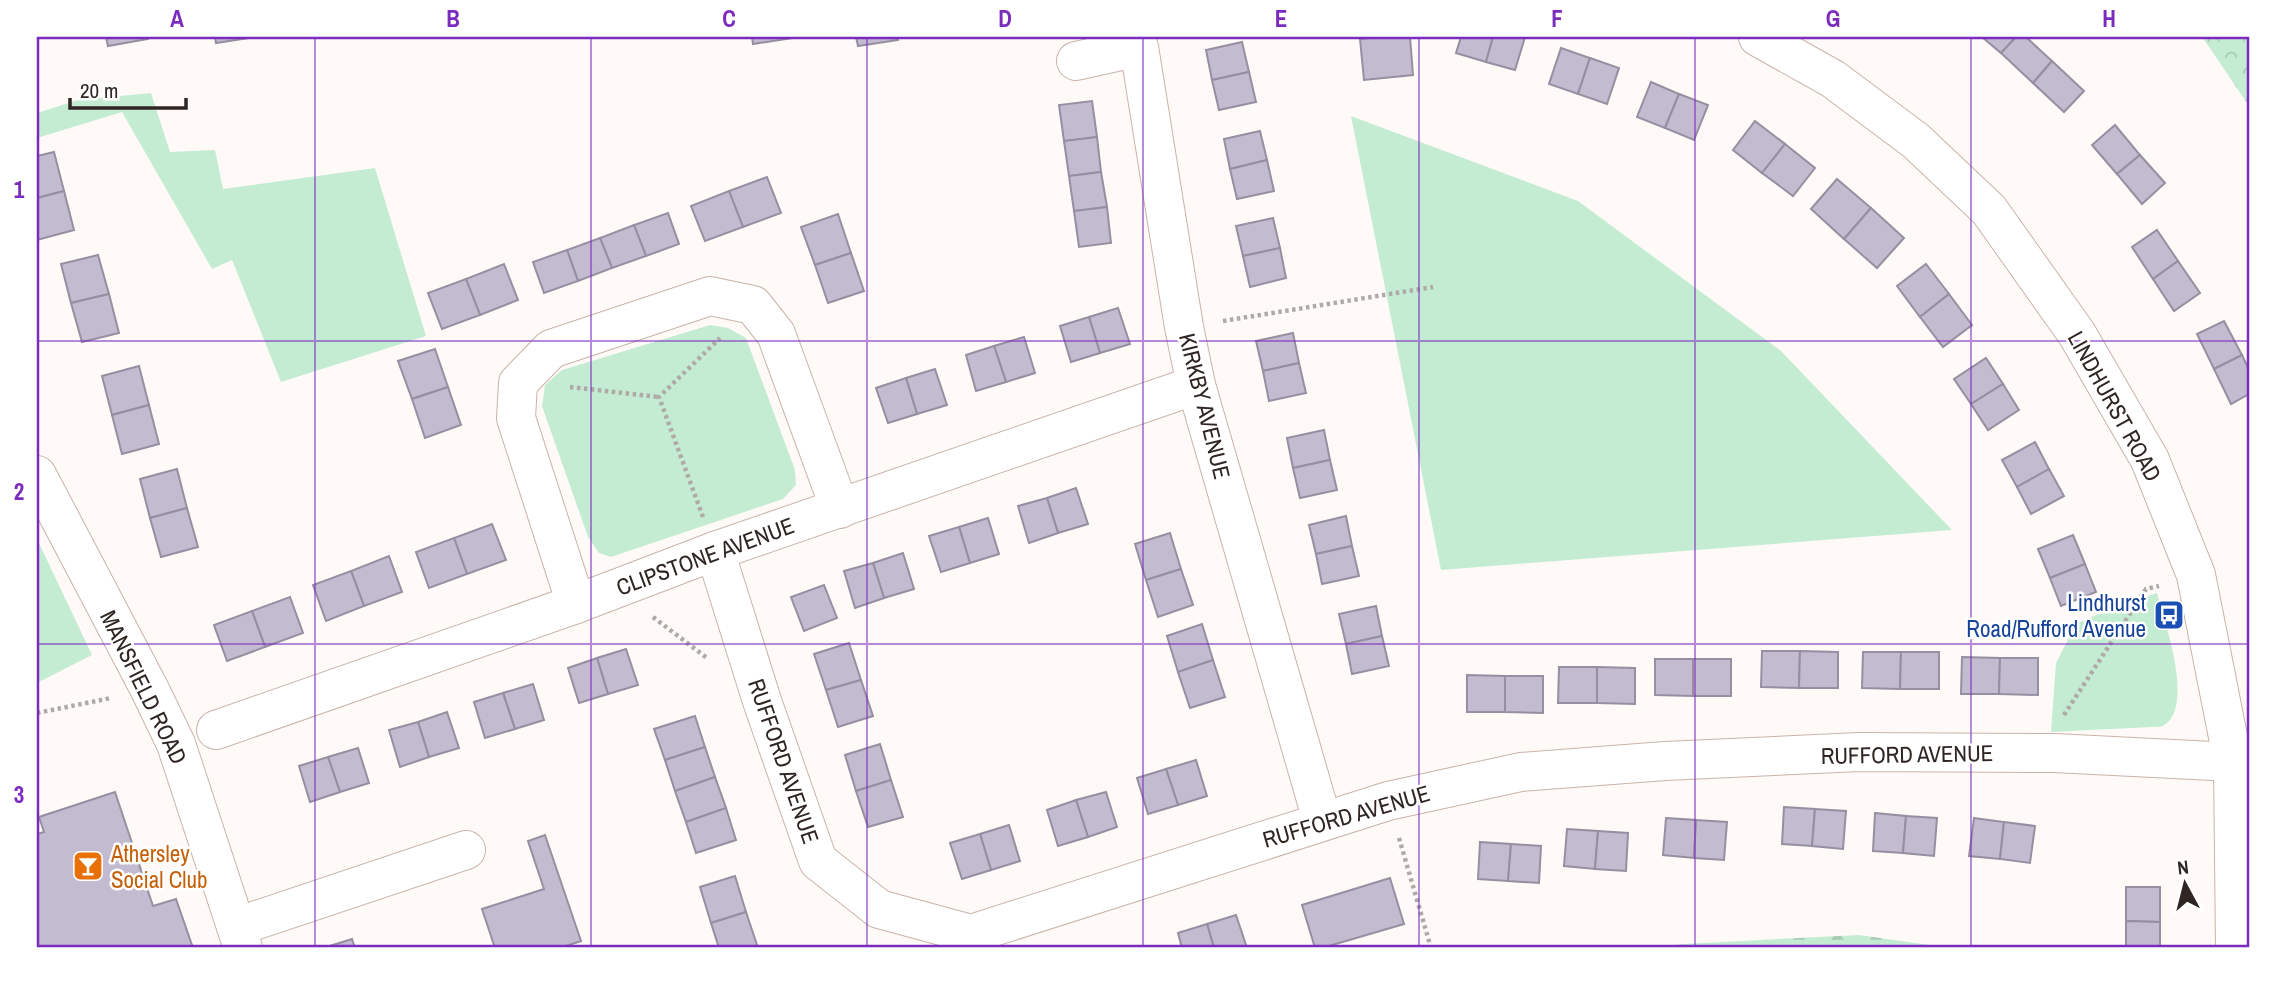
<svg xmlns="http://www.w3.org/2000/svg" width="2286" height="985" font-family="'Archivo Narrow',sans-serif">
	<style>
		.grass { fill: #c4ecd3 }
		.forest { fill: url(#forest-firs) }
		.park { fill: url(#park-crowns) }
		.building { fill: #c3bbcf; stroke: #968ea1; stroke-width: 2 }
		.lines { fill: none; stroke-linecap: round; stroke-linejoin: round }
		.minor-casing { stroke: #c9b3a9; stroke-width: 40 }
		.path { stroke: #b0aaa7; stroke-width: 4.5; stroke-dasharray: 3.5 3.5; stroke-linecap: butt }
		.minor { stroke: #fff; stroke-width: 38 }
		.grid { fill: none; stroke: #7b2cbf; stroke-width: 2; stroke-opacity: 0.55 }
		.labels { text-anchor: middle; dominant-baseline: central; stroke-width: 5; stroke-linejoin: round; paint-order: stroke }
		.street-label { font-size: 23px; fill: #2f2623; stroke: #fff }
		.transit-label { font-size: 23px; fill: #164399; stroke: #fff; text-anchor: end }
		.food-label { font-size: 23px; fill: #c56008; stroke: #fff; text-anchor: start }
		.neatline { fill: none; stroke: #7b2cbf; stroke-width: 2.5 }
		.grid-label { font-size: 23px; text-anchor: middle; font-weight: bold; fill: #7b2cbf }
	</style>
	<defs>
		<pattern id="forest-firs" width="22" height="20" patternUnits="userSpaceOnUse" patternTransform="scale(1.75)"><rect width="22" height="20" fill="#c4ecd3"/><path d="M5 1l3.5 6h-7zM16 11l3.5 6h-7z" fill="#a9cab5"/></pattern>
		<pattern id="park-crowns" width="20" height="18" patternUnits="userSpaceOnUse" patternTransform="scale(1.75)"><rect width="20" height="18" fill="#c4ecd3"/><path d="M2 6a3 3 0 1 1 6 0M12 15a3 3 0 1 1 6 0" fill="none" stroke="#a9cab5"/></pattern>
	</defs>
	<rect width="100%" height="100%" fill="#fffaf8"/>
	<g class="grass">
		<polygon points="151,93 170,152 215,150 223,189 375,168 426,336 281,382 232,260 212,269 122,112 37,138 37,113 78,100"/>
		<polygon points="1351,116 1578,201 1781,351 1952,530 1441,570"/>
		<polygon points="710,325 728,328 746,338 795,470 796,485 783,499 611,557 599,553 588,537 542,406 545,385 562,370"/>
		<polygon points="37,539 92,655 37,683"/>
		<path d="M 2157,593 C 2164,620 2196,708 2163,726 C 2160,727 2156,727 2152,727 L 2051,732 L 2056,663 L 2076,624 L 2112,608 Z"/>
	</g>
	<polygon class="forest" points="1859,935 1950,948 1659,948 1682,944"/>
	<polygon class="park" points="2201,37 2249,37 2249,106 2203,38"/>
	<g class="building">
		<polygon points="106,37 148,37 148,39 108,46"/>
		<polygon points="215,37 255,37 216,43"/>
		<polygon points="752,37 793,37 793,38 753,44"/>
		<polygon points="856,37 897,37 898,40 858,46"/>
		<polygon points="1380,37 1410,37 1413,75 1364,80 1360,39"/>
		<polygon points="1461,37 1493,37 1486,62 1456,53"/>
		<polygon points="1493,37 1525,37 1515,70 1486,62"/>
		<polygon points="1982,37 2016,37 2001,53"/>
		<polygon points="2016,37 2026,37 2052,61 2033,83 2001,53"/>
		<polygon points="1242,42 1249,72 1212,80 1206,50"/>
		<polygon points="1561,48 1590,58 1578,94 1549,84"/>
		<polygon points="1590,58 1619,68 1607,104 1578,94"/>
		<polygon points="2052,61 2084,91 2064,112 2033,83"/>
		<polygon points="1249,72 1256,102 1219,110 1212,80"/>
		<polygon points="1651,82 1679,94 1665,128 1637,117"/>
		<polygon points="1679,94 1708,105 1694,140 1665,128"/>
		<polygon points="1092,101 1097,137 1064,141 1059,105"/>
		<polygon points="1755,121 1785,144 1762,173 1733,150"/>
		<polygon points="2115,125 2140,155 2117,174 2092,145"/>
		<polygon points="1260,131 1267,160 1230,169 1224,139"/>
		<polygon points="1097,137 1101,172 1069,176 1064,141"/>
		<polygon points="1785,144 1815,168 1793,196 1762,173"/>
		<polygon points="54,152 64,191 37,198 37,156"/>
		<polygon points="2140,155 2165,183 2142,204 2117,174"/>
		<polygon points="1267,160 1274,191 1237,199 1230,169"/>
		<polygon points="1101,172 1107,207 1074,211 1069,176"/>
		<polygon points="767,177 781,213 743,227 729,191"/>
		<polygon points="1837,179 1871,208 1844,239 1811,209"/>
		<polygon points="64,191 74,230 37,240 37,198"/>
		<polygon points="729,191 743,227 705,241 691,206"/>
		<polygon points="1107,207 1111,243 1079,247 1074,211"/>
		<polygon points="1871,208 1904,238 1877,268 1844,239"/>
		<polygon points="668,213 679,244 646,256 634,225"/>
		<polygon points="838,214 851,253 815,265 801,227"/>
		<polygon points="1273,218 1280,248 1243,256 1236,226"/>
		<polygon points="634,225 646,256 612,268 600,238"/>
		<polygon points="2157,230 2178,261 2153,279 2132,247"/>
		<polygon points="600,238 612,268 578,281 567,250"/>
		<polygon points="1280,248 1286,278 1250,287 1243,256"/>
		<polygon points="567,250 578,281 544,293 533,262"/>
		<polygon points="851,253 864,291 828,303 815,265"/>
		<polygon points="98,255 109,294 71,303 61,264"/>
		<polygon points="2178,261 2200,293 2174,311 2153,279"/>
		<polygon points="504,264 518,300 480,315 466,279"/>
		<polygon points="1926,264 1949,294 1920,317 1897,286"/>
		<polygon points="466,279 480,315 442,329 428,293"/>
		<polygon points="109,294 119,333 82,342 71,303"/>
		<polygon points="1949,294 1972,325 1943,347 1920,317"/>
		<polygon points="1118,308 1130,344 1100,353 1089,317"/>
		<polygon points="1089,317 1100,353 1071,362 1060,326"/>
		<polygon points="2224,321 2242,355 2214,369 2197,334"/>
		<polygon points="1293,333 1299,363 1263,371 1256,341"/>
		<polygon points="1024,337 1035,373 1006,382 994,346"/>
		<polygon points="994,346 1006,382 976,391 966,355"/>
		<polygon points="435,349 448,387 412,399 398,361"/>
		<polygon points="2242,355 2249,370 2249,394 2231,404 2214,369"/>
		<polygon points="1986,358 2003,384 1971,404 1954,379"/>
		<polygon points="1299,363 1306,393 1269,401 1263,371"/>
		<polygon points="139,366 149,405 112,415 102,376"/>
		<polygon points="935,369 947,405 917,414 906,378"/>
		<polygon points="906,378 917,414 888,423 876,388"/>
		<polygon points="2003,384 2019,410 1988,430 1971,404"/>
		<polygon points="448,387 461,425 425,438 412,399"/>
		<polygon points="149,405 159,444 122,454 112,415"/>
		<polygon points="1324,430 1330,460 1293,468 1287,438"/>
		<polygon points="2035,442 2049,469 2017,487 2002,460"/>
		<polygon points="1330,460 1337,490 1300,498 1293,468"/>
		<polygon points="177,469 187,508 150,518 140,479"/>
		<polygon points="2049,469 2064,496 2031,514 2017,487"/>
		<polygon points="1076,488 1088,524 1058,533 1047,498"/>
		<polygon points="1047,498 1058,533 1029,543 1018,506"/>
		<polygon points="187,508 198,547 161,557 150,518"/>
		<polygon points="1346,516 1352,546 1316,554 1309,525"/>
		<polygon points="988,518 999,554 970,563 959,527"/>
		<polygon points="492,524 506,560 467,574 454,538"/>
		<polygon points="959,527 970,563 941,572 929,536"/>
		<polygon points="1170,533 1181,569 1146,580 1135,544"/>
		<polygon points="2073,535 2085,564 2050,578 2038,549"/>
		<polygon points="454,538 467,574 429,588 416,552"/>
		<polygon points="1352,546 1359,576 1322,584 1316,554"/>
		<polygon points="903,553 914,589 884,598 873,563"/>
		<polygon points="389,556 402,592 364,606 351,571"/>
		<polygon points="873,563 884,598 855,608 844,571"/>
		<polygon points="2085,564 2096,592 2061,606 2050,578"/>
		<polygon points="1181,569 1193,605 1158,617 1146,580"/>
		<polygon points="351,571 364,606 326,621 313,585"/>
		<polygon points="824,585 837,618 804,631 791,597"/>
		<polygon points="290,597 303,633 265,647 252,611"/>
		<polygon points="1376,606 1382,636 1346,644 1339,614"/>
		<polygon points="252,611 265,647 227,661 214,625"/>
		<polygon points="1202,624 1213,660 1178,672 1167,636"/>
		<polygon points="1382,636 1389,666 1352,674 1346,644"/>
		<polygon points="849,643 861,680 826,690 814,654"/>
		<polygon points="626,649 638,685 608,694 597,658"/>
		<polygon points="1762,651 1800,651 1799,688 1761,687"/>
		<polygon points="1800,651 1838,652 1838,688 1799,688"/>
		<polygon points="1863,652 1901,652 1900,689 1862,688"/>
		<polygon points="1901,652 1939,652 1939,689 1900,689"/>
		<polygon points="1962,657 2000,658 1999,694 1961,694"/>
		<polygon points="597,658 608,694 579,703 568,668"/>
		<polygon points="2000,658 2038,658 2038,695 1999,694"/>
		<polygon points="1655,659 1693,659 1693,696 1655,695"/>
		<rect x="1693" y="659" width="38" height="37"/>
		<polygon points="1213,660 1225,697 1190,708 1178,672"/>
		<polygon points="1559,667 1597,667 1597,703 1558,703"/>
		<polygon points="1597,667 1635,668 1635,704 1597,703"/>
		<polygon points="1467,675 1505,676 1505,712 1467,712"/>
		<polygon points="1505,676 1543,676 1543,713 1505,712"/>
		<polygon points="861,680 873,716 838,727 826,690"/>
		<polygon points="533,684 544,720 515,729 503,693"/>
		<polygon points="503,693 515,729 485,738 474,702"/>
		<polygon points="447,712 459,748 429,757 418,722"/>
		<polygon points="695,716 705,747 665,760 654,729"/>
		<polygon points="418,722 429,757 400,767 389,730"/>
		<polygon points="880,744 891,780 856,791 845,755"/>
		<polygon points="705,747 715,777 675,791 665,760"/>
		<polygon points="358,748 369,783 340,792 328,757"/>
		<polygon points="328,757 340,792 310,802 299,766"/>
		<polygon points="1196,760 1207,796 1178,805 1166,769"/>
		<polygon points="1166,769 1178,805 1148,814 1137,778"/>
		<polygon points="715,777 726,808 686,822 675,791"/>
		<polygon points="891,780 903,817 868,827 856,791"/>
		<polygon points="115,792 153,906 176,899 193,948 37,948 37,834 44,832 39,817"/>
		<polygon points="1106,792 1117,827 1088,837 1076,800"/>
		<polygon points="1076,800 1088,837 1058,846 1047,810"/>
		<polygon points="1784,807 1815,809 1812,846 1782,844"/>
		<polygon points="726,808 736,840 696,853 686,822"/>
		<polygon points="1815,809 1846,811 1843,849 1812,846"/>
		<polygon points="1875,813 1906,816 1903,853 1873,851"/>
		<polygon points="1906,816 1937,818 1934,856 1903,853"/>
		<polygon points="1666,818 1696,820 1694,858 1663,855"/>
		<polygon points="1974,818 2004,822 2000,859 1969,856"/>
		<polygon points="1696,820 1727,822 1724,860 1694,858"/>
		<polygon points="2004,822 2035,826 2030,863 2000,859"/>
		<polygon points="1009,825 1020,861 991,870 980,834"/>
		<polygon points="1567,829 1598,831 1595,869 1564,866"/>
		<polygon points="1598,831 1628,833 1626,871 1595,869"/>
		<polygon points="980,834 991,870 962,879 950,843"/>
		<polygon points="545,835 581,941 560,948 495,948 482,909 544,889 528,841"/>
		<polygon points="1480,842 1511,844 1508,881 1478,879"/>
		<polygon points="1511,844 1541,846 1539,883 1508,881"/>
		<polygon points="735,876 746,912 711,923 700,887"/>
		<polygon points="1390,878 1404,924 1322,948 1315,948 1302,905"/>
		<polygon points="2126,887 2160,887 2160,922 2126,921"/>
		<polygon points="746,912 758,948 719,948 711,923"/>
		<polygon points="1236,915 1247,948 1214,948 1207,924"/>
		<polygon points="2126,921 2160,922 2160,948 2126,948"/>
		<polygon points="1207,924 1214,948 1182,948 1178,933"/>
		<polygon points="352,939 355,948 323,948"/>
	</g>
	<g class="lines">
		<g class="minor-casing">
			<g id="minor">
				<polyline points="1758,37 1833,79 1916,141 1989,210 2077,334 2150,460 2196,575 2233,762 2235,948"/>
				<polyline points="1076,61 1139,47 1184,327 1196,385 1322,820"/>
				<polyline points="37,475 150,690 176,744 243,948"/>
				<polyline points="715,551 762,701 818,861 879,909 971,934 1388,801 1521,772 1665,761 1859,752 2054,753 2233,762"/>
				<polyline points="576,604 516,418 518,383 551,349 710,296 753,305 776,334 840,509"/>
				<polyline points="216,730 576,604 715,551 1196,385"/>
				<polyline points="236,927 466,850"/>
			</g>
		</g>
		<g class="path">
			<polyline points="1223,321 1433,287"/>
			<polyline points="570,387 659,397"/>
			<polyline points="703,517 659,397 720,338"/>
			<polyline points="653,617 707,658"/>
			<polyline points="37,713 111,698"/>
			<polyline points="2064,715 2146,589 2159,586"/>
			<polyline points="1399,838 1431,948"/>
		</g>
		<use href="#minor" class="minor"/>
	</g>
	<path class="grid" d="M 315,37 L 315,948M 591,37 L 591,948M 867,37 L 867,948M 1143,37 L 1143,948M 1419,37 L 1419,948M 1695,37 L 1695,948M 1971,37 L 1971,948M 37,341 L 2249,341M 37,644 L 2249,644"/>
	<defs>
		<g id="bus-square" transform="scale(1.575)"><rect x="-9" y="-9" width="18" height="18" rx="4" fill="#1a4fb4" stroke="#fff"/><path d="M-5-6H5V4H4V6H2V4H-2V6H-4V4H-5ZM-3.5-4V0h7V-4ZM-3.5 1.2v1.5H-2V1.2ZM2 1.2v1.5H3.5V1.2Z" fill="#fff"/></g>
		<g id="bar-square" transform="scale(1.575)"><rect x="-9" y="-9" width="18" height="18" rx="4" fill="#e8710a" stroke="#fff"/><path d="M-6-5H6L.8 .8V4.5H3.5V6h-7V4.5H-.8V.8Z" fill="#fff"/></g>
	</defs>
	<g fill-rule="evenodd">
		<use href="#bus-square" x="2169" y="615"/>
		<use href="#bar-square" x="88" y="866"/>
	</g>
	<g class="labels">
		<g class="street-label">
			<text transform="translate(1205 406) rotate(76)">KIRKBY AVENUE</text>
			<text transform="translate(2115 406) rotate(61)">LINDHURST ROAD</text>
			<text transform="translate(705 556) rotate(-20)">CLIPSTONE AVENUE</text>
			<text transform="translate(144 687) rotate(64)">MANSFIELD ROAD</text>
			<text transform="translate(1907 754) rotate(-1)">RUFFORD AVENUE</text>
			<text transform="translate(784 761) rotate(71)">RUFFORD AVENUE</text>
			<text transform="translate(1346 816) rotate(-16)">RUFFORD AVENUE</text>
		</g>
		<g class="transit-label">
			<text x="2146" y="602">Lindhurst<tspan x="2146" dy="26">Road/Rufford Avenue</tspan></text>
		</g>
		<g class="food-label">
			<text x="111" y="853">Athersley<tspan x="111" dy="26">Social Club</tspan></text>
		</g>
	</g>
	<rect width="2286" height="985" fill="none" stroke="#ffffff" stroke-width="77"/>
	<g transform="translate(2185 884) rotate(353)" stroke="#ffffff" stroke-width="5" paint-order="stroke">
	<path d="M0-5L12 26L0 18L-12 26Z" fill="#2f2623"/>
	<text y="-10" font-size="19" font-weight="bold" text-anchor="middle" fill="#2f2623">N</text>
	</g>
	<path d="M70 98v10h116v-10" fill="none" stroke="#2f2623" stroke-width="3.5"/>
	<text x="80" y="98" font-size="21" fill="#2f2623" stroke="#ffffff" stroke-width="5" paint-order="stroke">20 m</text>
	<rect x="38" y="38" width="2210" height="908" class="neatline"/>
	<g class="grid-label">
		<text x="177" y="27">A</text>
		<text x="453" y="27">B</text>
		<text x="729" y="27">C</text>
		<text x="1005" y="27">D</text>
		<text x="1281" y="27">E</text>
		<text x="1557" y="27">F</text>
		<text x="1833" y="27">G</text>
		<text x="2109" y="27">H</text>
		<text x="19" y="198">1</text>
		<text x="19" y="500">2</text>
		<text x="19" y="803">3</text>
	</g>
</svg>
